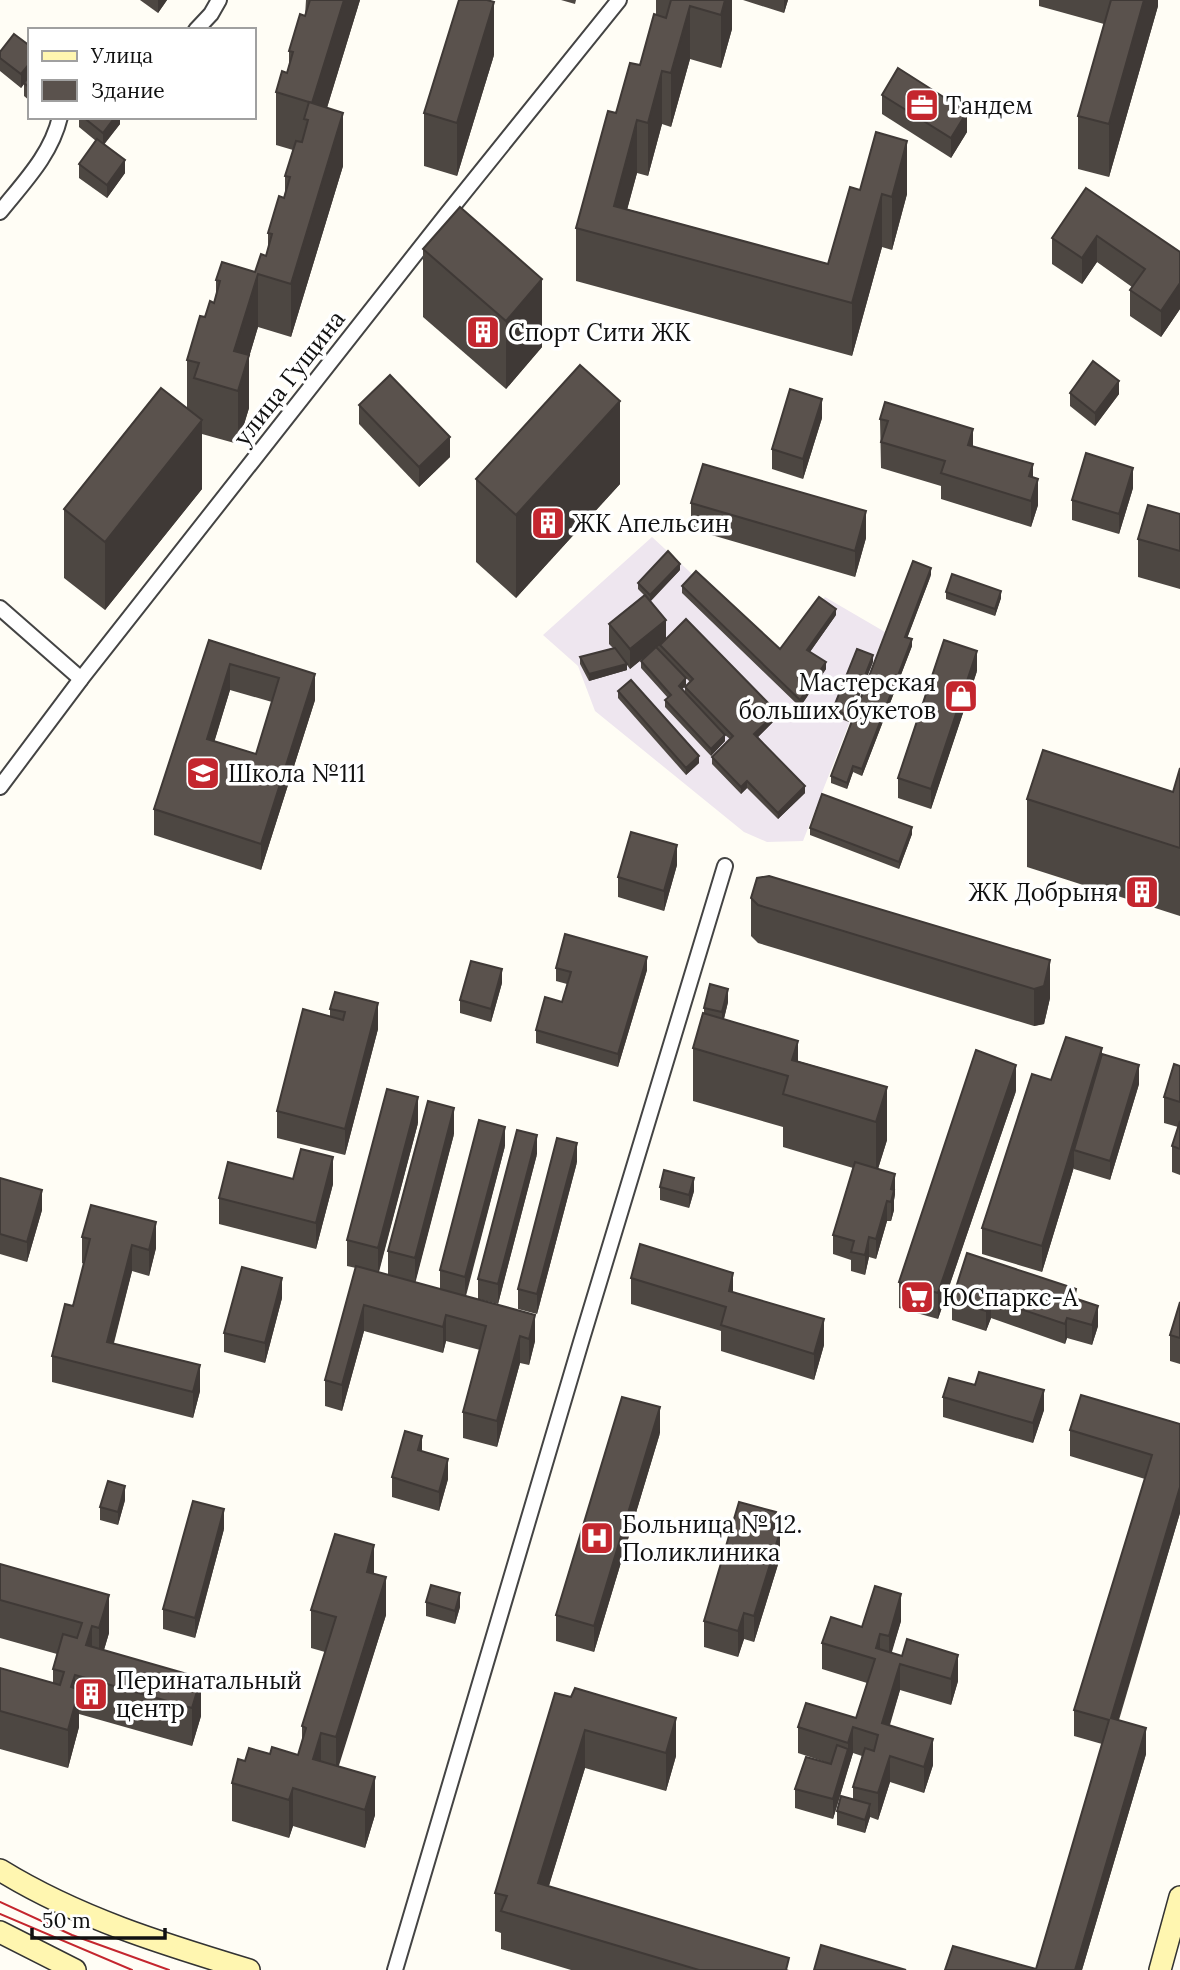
<svg xmlns="http://www.w3.org/2000/svg" width="1180" height="1970" font-family="Lora,serif">
	<style>
		.industrial { fill: #eee6ef }
		.lines { fill: none; stroke-linecap: round; stroke-linejoin: round }
		.minor-casing { stroke: #444; stroke-width: 18 }
		.secondary-casing { stroke: #333; stroke-width: 24 }
		.minor { stroke: #fff; stroke-width: 14 }
		.secondary { stroke: #fff6b0; stroke-width: 21 }
		.tram { stroke: #c4262e; stroke-width: 2 }
		.wall { fill: #4d4742; fill-rule: evenodd }
		.shaded-wall { fill: #3f3936 }
		.building { fill: #5a524d; stroke: #3f3936; stroke-width: 2; fill-rule: evenodd }
		.labels { text-anchor: middle; dominant-baseline: central; stroke-width: 7; stroke-linejoin: round; paint-order: stroke }
		.poi-label { font-size: 24px; fill: #111; stroke: #fff; text-anchor: start }
		.street-label { font-size: 24px; fill: #111; stroke: #fff }
	</style>
	<rect width="100%" height="100%" fill="#fffdf5"/>
	<polygon class="industrial" points="652,537 780,655 825,597 885,632 803,841 767,842 744,832 595,711 578,666 543,635"/>
	<g class="lines">
		<g class="minor-casing">
			<g id="minor">
				<polyline points="196,30 211,14 219,0"/>
				<path d="M 0,212 C 24,182 51,155 60,117"/>
				<polyline points="0,608 81,679"/>
				<polyline points="0,787 81,679 446,215 619,0"/>
				<polyline points="395,1970 581,1342 725,866"/>
			</g>
		</g>
		<g class="secondary-casing">
			<g id="secondary">
				<path d="M 0,1870 C 78,1918 163,1944 249,1970"/>
				<polyline points="0,1932 75,1970"/>
				<polyline points="1160,1970 1180,1897"/>
			</g>
		</g>
		<use href="#minor" class="minor"/>
		<use href="#secondary" class="secondary"/>
		<g class="tram">
			<polyline points="0,1902 72,1935 169,1970"/>
			<polyline points="0,1914 132,1970"/>
		</g>
	</g>
	<g class="wall">
		<polygon points="140,0 167,0 158,13"/>
		<polygon points="306,0 360,0 327,108 343,166 291,337 258,327 249,357 249,408 238,444 202,434 202,489 105,610 64,578 64,509 187,409 187,360 205,317 214,303 216,294 216,280 255,272 266,256 268,249 268,233 284,198 285,192 285,176 293,150 276,145 276,92 287,73 289,66 289,51 305,16"/>
		<polygon points="561,0 576,0 575,4"/>
		<polygon points="656,0 732,0 732,29 721,68 690,59 671,127 662,124 648,176 637,173 627,209 828,264 860,190 907,194 892,250 882,247 852,356 576,281 576,228 616,113 640,65 656,15"/>
		<polygon points="743,0 788,0 784,13"/>
		<polygon points="1039,0 1158,0 1158,6 1109,177 1078,169 1078,116 1104,24 1039,6"/>
		<polygon points="30,46 30,101 24,96 24,84 21,88 0,71 0,52"/>
		<polygon points="494,55 457,176 424,166 424,113"/>
		<polygon points="882,95 967,132 951,158 882,114"/>
		<polygon points="79,117 120,117 120,124 104,144 125,173 107,198 79,178 79,164 96,141 79,127"/>
		<polygon points="1086,188 1180,252 1180,309 1161,337 1130,316 1130,290 1132,287 1097,262 1082,284 1052,264 1052,238"/>
		<polygon points="423,249 542,347 506,389 423,317"/>
		<polygon points="1070,393 1119,394 1095,426 1070,406"/>
		<polygon points="359,405 450,457 419,487 359,424"/>
		<polygon points="822,418 803,479 772,469 772,449"/>
		<polygon points="880,419 973,446 1033,477 1038,505 1031,527 941,499 941,486 881,468"/>
		<polygon points="476,479 620,484 516,598 476,562"/>
		<polygon points="1133,488 1119,534 1072,520 1072,500"/>
		<polygon points="691,503 866,538 855,577 691,529"/>
		<polygon points="1180,514 1180,589 1138,577 1138,539"/>
		<path d="M 680,570 L 650,601 L 666,639 L 777,718 L 758,737 L 805,793 L 778,819 L 747,788 L 741,794 L 712,764 L 712,757 L 730,739 L 725,735 L 725,741 L 711,756 L 665,707 L 665,700 L 668,698 L 641,668 L 641,661 L 643,658 L 630,669 L 627,665 L 627,670 L 589,681 L 580,664 L 580,657 L 613,648 L 609,644 L 609,624 L 644,595 L 638,589 L 638,583 ZM 686,678 L 690,682 L 685,687 L 685,692 L 682,689 L 686,685 Z"/>
		<polygon points="931,575 907,638 912,646 862,776 853,772 847,789 831,783 831,776"/>
		<polygon points="682,586 780,649 836,615 810,652 826,669 800,707 682,593"/>
		<polygon points="946,592 1001,598 995,616 946,599"/>
		<path d="M 209,640 L 315,674 L 315,700 L 261,870 L 154,835 L 154,809 ZM 230,690 L 272,702 L 256,754 L 214,742 Z"/>
		<polygon points="873,662 849,722 833,716 833,709"/>
		<polygon points="977,671 931,809 898,798 898,778"/>
		<polygon points="618,691 699,763 686,775 618,698"/>
		<polygon points="1180,768 1180,916 1027,867 1027,799 1173,792"/>
		<polygon points="810,828 912,834 899,869 810,835"/>
		<polygon points="677,865 664,911 618,897 618,877"/>
		<polygon points="751,898 1050,960 1050,998 1044,1024 1034,1026 758,943 751,936"/>
		<polygon points="556,968 647,970 618,1067 536,1043 536,1030 562,1002 567,984 556,981"/>
		<polygon points="502,983 491,1022 460,1013 460,1000"/>
		<polygon points="335,992 378,1029 345,1155 277,1138 277,1111 330,1016 330,1009"/>
		<polygon points="728,1002 724,1019 798,1061 887,1087 887,1140 878,1169 895,1194 894,1200 894,1210 891,1221 887,1221 876,1259 869,1257 865,1275 851,1271 851,1260 833,1254 833,1235 853,1168 783,1147 783,1127 693,1101 693,1048 704,1013 704,1008"/>
		<polygon points="1102,1054 1139,1084 1110,1180 1074,1169 1074,1167 1042,1272 982,1254 982,1228 1051,1080"/>
		<polygon points="1180,1066 1180,1175 1172,1172 1172,1146 1178,1127 1164,1123 1164,1097"/>
		<polygon points="1016,1091 938,1319 899,1308 899,1282"/>
		<polygon points="418,1123 379,1272 388,1275 388,1251 454,1134 415,1282 440,1289 440,1270 505,1146 466,1296 535,1341 529,1365 520,1363 497,1447 463,1438 463,1412 480,1350 446,1341 443,1353 364,1331 342,1411 325,1406 325,1380 356,1268 347,1266 347,1240"/>
		<polygon points="537,1154 498,1304 478,1299 478,1279"/>
		<polygon points="577,1162 537,1314 518,1309 518,1289"/>
		<polygon points="0,1178 42,1210 27,1262 0,1254"/>
		<polygon points="293,1179 333,1184 316,1249 219,1224 219,1198"/>
		<polygon points="660,1187 694,1191 689,1208 660,1200"/>
		<polygon points="82,1237 156,1248 149,1276 132,1271 114,1343 200,1391 193,1418 52,1382 52,1356 73,1306 84,1264 82,1263"/>
		<polygon points="967,1253 1076,1299 1098,1326 1092,1345 1067,1338 1065,1344 991,1318 986,1331 952,1320 952,1300"/>
		<polygon points="631,1278 733,1292 824,1345 814,1380 721,1351 721,1331 631,1304"/>
		<polygon points="282,1298 265,1363 224,1352 224,1333"/>
		<polygon points="1180,1302 1180,1364 1170,1361 1170,1335"/>
		<polygon points="943,1397 1044,1410 1033,1443 943,1417"/>
		<polygon points="1180,1424 1180,1513 1119,1720 1146,1754 1082,1970 945,1970 1036,1969 1102,1744 1074,1736 1074,1710 1145,1479 1070,1456 1070,1430"/>
		<polygon points="660,1433 594,1652 556,1641 556,1615"/>
		<polygon points="422,1451 448,1479 439,1511 392,1497 392,1477"/>
		<polygon points="125,1500 118,1525 100,1520 100,1507"/>
		<polygon points="224,1529 195,1638 163,1629 163,1609"/>
		<polygon points="776,1531 780,1558 754,1642 744,1639 738,1657 704,1647 704,1621"/>
		<polygon points="0,1564 109,1633 104,1650 201,1678 201,1716 192,1746 79,1714 79,1727 68,1768 0,1749 0,1668 53,1683 53,1669 57,1654 0,1638"/>
		<polygon points="374,1574 386,1615 338,1766 375,1815 365,1848 293,1826 289,1838 232,1821 232,1783 270,1754 298,1755 302,1741 302,1726 325,1652 311,1648 311,1610"/>
		<polygon points="426,1602 460,1607 455,1624 426,1616"/>
		<polygon points="901,1621 891,1653 958,1681 951,1705 900,1690 890,1725 933,1765 924,1793 890,1782 878,1820 870,1817 865,1833 837,1825 837,1811 853,1799 853,1787 862,1756 853,1753 833,1819 795,1808 795,1789 831,1764 798,1753 798,1727 856,1718 867,1683 822,1669 822,1643 862,1627"/>
		<polygon points="555,1693 676,1756 666,1791 585,1768 549,1886 789,1970 571,1970 501,1949 501,1933 495,1931 495,1893"/>
	</g>
	<g class="shaded-wall">
		<polygon points="158,0 167,0 158,13"/>
		<polygon points="344,0 360,0 312,156 312,103"/>
		<polygon points="725,0 732,0 732,29 721,68 721,15"/>
		<polygon points="784,0 788,0 784,13"/>
		<polygon points="1144,0 1158,0 1158,6 1109,177 1109,124"/>
		<polygon points="494,2 494,55 457,176 457,123"/>
		<polygon points="690,6 690,59 671,127 671,73"/>
		<polygon points="30,63 30,76 21,88 21,74"/>
		<polygon points="662,71 662,124 648,176 648,123"/>
		<polygon points="967,112 967,132 951,158 951,138"/>
		<polygon points="343,113 343,166 291,337 291,284"/>
		<polygon points="115,117 120,117 120,124 103,146 103,133"/>
		<polygon points="637,120 637,173 619,240 614,206"/>
		<polygon points="907,141 907,194 892,250 892,197"/>
		<polygon points="125,160 125,173 107,198 107,185"/>
		<polygon points="882,194 882,247 852,356 852,303"/>
		<polygon points="1097,236 1097,262 1082,284 1082,258"/>
		<polygon points="258,274 258,327 249,357 249,408 238,444 238,391 234,351"/>
		<polygon points="542,279 542,347 506,389 506,321"/>
		<polygon points="1180,283 1180,309 1161,337 1161,311"/>
		<polygon points="1119,381 1119,394 1095,426 1095,413"/>
		<polygon points="822,399 822,418 803,479 803,459"/>
		<polygon points="620,401 620,484 516,598 516,515"/>
		<polygon points="202,420 202,489 105,610 105,542"/>
		<polygon points="973,429 973,455 968,445"/>
		<polygon points="450,437 450,457 419,487 419,467"/>
		<polygon points="1033,464 1033,491 1029,502 1029,476"/>
		<polygon points="1133,468 1133,488 1119,534 1119,514"/>
		<polygon points="1038,479 1038,505 1031,527 1031,501"/>
		<polygon points="866,511 866,538 855,577 855,551"/>
		<polygon points="680,564 680,570 650,602 650,595"/>
		<polygon points="931,568 931,575 905,644 905,637"/>
		<polygon points="1001,591 1001,598 995,616 995,609"/>
		<polygon points="836,609 836,615 807,656 807,650"/>
		<polygon points="666,620 666,640 630,669 630,649"/>
		<polygon points="912,639 912,646 862,776 862,769"/>
		<polygon points="977,651 977,671 931,809 931,789"/>
		<polygon points="873,655 873,662 849,722 849,716"/>
		<polygon points="826,662 826,669 800,707 800,700"/>
		<polygon points="230,664 230,690 207,766 207,739"/>
		<polygon points="627,664 627,670 589,681 589,674"/>
		<polygon points="315,674 315,700 261,870 261,844"/>
		<polygon points="686,678 686,685 679,693 679,686"/>
		<polygon points="777,712 777,718 754,741 754,734"/>
		<polygon points="725,735 725,741 711,756 711,749"/>
		<polygon points="699,756 699,763 686,775 686,768"/>
		<polygon points="853,766 853,772 847,789 847,783"/>
		<polygon points="747,781 747,788 741,794 741,787"/>
		<polygon points="805,786 805,793 778,819 778,813"/>
		<polygon points="912,827 912,834 899,869 899,862"/>
		<polygon points="677,845 677,865 664,911 664,891"/>
		<polygon points="647,957 647,970 618,1067 618,1054"/>
		<polygon points="1050,960 1050,998 1044,1024 1034,1026 1034,989"/>
		<polygon points="502,969 502,983 491,1022 491,1009"/>
		<polygon points="728,989 728,1002 722,1026 722,1012"/>
		<polygon points="378,1003 378,1029 345,1155 345,1129"/>
		<polygon points="798,1041 798,1094 792,1060"/>
		<polygon points="1102,1048 1102,1074 1074,1150 1074,1167 1042,1272 1042,1246"/>
		<polygon points="1016,1065 1016,1091 938,1319 938,1293"/>
		<polygon points="1139,1065 1139,1084 1110,1180 1110,1161"/>
		<polygon points="887,1087 887,1140 876,1175 876,1122"/>
		<polygon points="418,1097 418,1123 378,1274 378,1248"/>
		<polygon points="454,1108 454,1134 415,1284 415,1258"/>
		<polygon points="505,1127 505,1146 465,1297 465,1277"/>
		<polygon points="537,1135 537,1154 498,1304 498,1284"/>
		<polygon points="577,1143 577,1162 537,1314 537,1294"/>
		<polygon points="333,1157 333,1184 316,1249 316,1223"/>
		<polygon points="895,1174 895,1194 894,1200 894,1210 891,1221 891,1189"/>
		<polygon points="694,1178 694,1191 689,1208 689,1195"/>
		<polygon points="42,1190 42,1210 27,1262 27,1242"/>
		<polygon points="887,1201 887,1221 876,1259 876,1239"/>
		<polygon points="156,1222 156,1248 149,1276 149,1250"/>
		<polygon points="869,1237 869,1257 865,1275 865,1255"/>
		<polygon points="132,1245 132,1271 107,1368 107,1342"/>
		<polygon points="733,1273 733,1299 729,1291"/>
		<polygon points="282,1278 282,1298 265,1363 265,1343"/>
		<polygon points="991,1299 991,1318 986,1331 986,1311"/>
		<polygon points="364,1305 364,1331 342,1411 342,1385"/>
		<polygon points="1098,1306 1098,1326 1092,1345 1092,1325"/>
		<polygon points="446,1315 446,1341 443,1353 443,1327"/>
		<polygon points="535,1315 535,1341 529,1365 529,1339"/>
		<polygon points="1067,1318 1067,1338 1065,1344 1065,1324"/>
		<polygon points="824,1319 824,1345 814,1380 814,1354"/>
		<polygon points="520,1336 520,1363 497,1447 497,1421"/>
		<polygon points="200,1365 200,1391 193,1418 193,1392"/>
		<polygon points="1044,1390 1044,1410 1033,1443 1033,1423"/>
		<polygon points="660,1407 660,1433 594,1652 594,1626"/>
		<polygon points="422,1436 422,1456 418,1450"/>
		<polygon points="448,1459 448,1479 439,1511 439,1492"/>
		<polygon points="125,1486 125,1500 118,1525 118,1512"/>
		<polygon points="1180,1487 1180,1513 1111,1744 1111,1718"/>
		<polygon points="224,1509 224,1529 195,1638 195,1618"/>
		<polygon points="776,1512 776,1538 770,1529"/>
		<polygon points="780,1532 780,1558 754,1642 754,1616"/>
		<polygon points="374,1545 374,1583 367,1572"/>
		<polygon points="386,1577 386,1615 336,1775 336,1737"/>
		<polygon points="460,1593 460,1607 455,1624 455,1611"/>
		<polygon points="901,1594 901,1621 889,1662 889,1636"/>
		<polygon points="109,1595 109,1633 99,1666 99,1628"/>
		<polygon points="744,1613 744,1639 738,1657 738,1631"/>
		<polygon points="92,1626 92,1664 86,1645"/>
		<polygon points="880,1634 880,1660 876,1648"/>
		<polygon points="958,1655 958,1681 951,1705 951,1679"/>
		<polygon points="900,1664 900,1690 882,1749 882,1723"/>
		<polygon points="75,1675 75,1707 79,1690 79,1727 68,1768 68,1730 71,1687"/>
		<polygon points="201,1678 201,1716 192,1746 192,1708"/>
		<polygon points="676,1718 676,1756 666,1791 666,1753"/>
		<polygon points="853,1727 853,1753 848,1769 848,1743"/>
		<polygon points="1146,1728 1146,1754 1082,1970 1075,1970"/>
		<polygon points="585,1730 585,1768 538,1921 538,1883"/>
		<polygon points="321,1733 321,1771 313,1796 313,1759"/>
		<polygon points="933,1739 933,1765 924,1793 924,1767"/>
		<polygon points="848,1749 848,1769 833,1819 833,1799"/>
		<polygon points="890,1756 890,1782 878,1820 878,1793"/>
		<polygon points="375,1777 375,1815 365,1848 365,1810"/>
		<polygon points="293,1788 293,1826 289,1838 289,1800"/>
		<polygon points="870,1804 870,1817 865,1833 865,1820"/>
	</g>
	<g class="building">
		<polygon points="310,0 344,0 312,103 276,92 282,71 287,73 293,52 289,51 300,14 305,16"/>
		<polygon points="459,0 487,0 494,2 457,123 424,113"/>
		<polygon points="671,0 725,0 721,15 690,6 671,73 662,71 648,123 637,120 614,206 828,264 850,187 860,190 876,132 907,141 892,197 882,194 852,303 576,228 608,111 616,113 630,63 640,65 654,14 666,18"/>
		<polygon points="1111,0 1144,0 1109,124 1078,116"/>
		<polygon points="14,34 30,46 30,63 21,74 0,58 0,52"/>
		<polygon points="898,68 967,112 951,138 882,95"/>
		<polygon points="30,75 30,88 24,83"/>
		<polygon points="309,102 343,113 291,284 258,274 234,351 249,355 238,391 194,378 199,363 187,360 200,316 205,317 210,301 214,303 220,281 216,280 222,262 255,272 261,254 266,256 272,234 268,233 279,196 284,198 290,177 285,176 296,141 302,142 308,120 304,119"/>
		<polygon points="83,117 115,117 103,133"/>
		<polygon points="97,139 125,160 107,185 79,164"/>
		<polygon points="1086,188 1180,252 1180,283 1161,311 1130,290 1145,269 1097,236 1082,258 1052,238"/>
		<polygon points="460,207 542,279 506,321 423,249"/>
		<polygon points="1093,361 1119,381 1095,413 1070,393"/>
		<polygon points="580,365 620,401 516,515 476,479"/>
		<polygon points="390,375 450,437 419,467 359,405"/>
		<polygon points="161,388 202,420 105,542 64,509"/>
		<polygon points="790,389 822,399 803,459 772,449"/>
		<polygon points="885,402 973,429 968,445 1033,464 1029,476 1038,479 1031,501 941,473 945,461 881,442 888,421 880,419"/>
		<polygon points="1086,453 1133,468 1119,514 1072,500"/>
		<polygon points="703,464 866,511 855,551 691,503"/>
		<polygon points="1148,505 1180,514 1180,551 1138,539"/>
		<polygon points="668,551 680,564 650,595 638,583"/>
		<polygon points="913,561 931,568 905,637 912,639 862,769 853,766 847,783 831,776"/>
		<polygon points="696,571 780,649 819,597 836,609 807,650 826,662 800,700 682,586"/>
		<polygon points="952,574 1001,591 995,609 946,592"/>
		<polygon points="645,595 666,620 630,649 609,624"/>
		<polygon points="686,619 777,712 754,734 805,786 778,813 747,781 741,787 712,757 733,736 685,687 693,679 660,645"/>
		<path d="M 209,640 L 315,674 L 261,844 L 154,809 ZM 230,664 L 279,678 L 256,754 L 207,739 Z"/>
		<polygon points="944,640 977,651 931,789 898,778"/>
		<polygon points="656,647 686,678 679,686 725,735 711,749 665,700 671,695 641,661"/>
		<polygon points="615,648 627,664 589,674 580,657"/>
		<polygon points="857,649 873,655 849,716 833,709"/>
		<polygon points="631,680 699,756 686,768 618,691"/>
		<polygon points="1043,750 1173,792 1180,768 1180,848 1027,799"/>
		<polygon points="822,794 912,827 899,862 810,828"/>
		<polygon points="631,832 677,845 664,891 618,877"/>
		<polygon points="769,876 1050,960 1044,986 1034,989 758,905 751,898 757,878"/>
		<polygon points="565,934 647,957 618,1054 536,1030 545,997 562,1002 571,972 556,968"/>
		<polygon points="471,961 502,969 491,1009 460,1000"/>
		<polygon points="710,984 728,989 722,1012 704,1008"/>
		<polygon points="335,992 378,1003 345,1129 277,1111 303,1009 343,1020 345,1012 330,1009"/>
		<polygon points="703,1013 798,1041 792,1060 887,1087 876,1122 783,1094 788,1076 693,1048"/>
		<polygon points="1066,1037 1102,1048 1042,1246 982,1228 1032,1074 1051,1080"/>
		<polygon points="976,1050 1016,1065 938,1293 899,1282"/>
		<polygon points="1102,1054 1139,1065 1110,1161 1074,1150"/>
		<polygon points="1174,1064 1180,1066 1180,1102 1164,1097"/>
		<polygon points="387,1089 418,1097 378,1248 347,1240"/>
		<polygon points="428,1101 454,1108 415,1258 388,1251"/>
		<polygon points="479,1120 505,1127 465,1277 440,1270"/>
		<polygon points="1180,1121 1180,1149 1172,1146"/>
		<polygon points="517,1130 537,1135 498,1284 478,1279"/>
		<polygon points="557,1138 577,1143 537,1294 518,1289"/>
		<polygon points="301,1149 333,1157 316,1223 219,1198 228,1162 293,1179"/>
		<polygon points="855,1162 895,1174 891,1189 894,1190 891,1202 887,1201 876,1239 869,1237 865,1255 851,1252 854,1241 833,1235"/>
		<polygon points="664,1170 694,1178 689,1195 660,1187"/>
		<polygon points="0,1178 42,1190 27,1242 0,1234"/>
		<polygon points="91,1205 156,1222 149,1250 132,1245 107,1342 200,1365 193,1392 52,1356 65,1304 73,1306 90,1239 82,1237"/>
		<polygon points="640,1244 733,1273 729,1291 824,1319 814,1354 721,1325 726,1307 631,1278"/>
		<polygon points="967,1253 1076,1289 1074,1298 1098,1306 1092,1325 1067,1318 1065,1324 991,1299 986,1311 952,1300"/>
		<polygon points="356,1266 535,1315 529,1339 520,1336 497,1421 463,1412 486,1326 446,1315 443,1327 364,1305 342,1385 325,1380"/>
		<polygon points="242,1267 282,1278 265,1343 224,1333"/>
		<polygon points="1180,1302 1180,1338 1170,1335"/>
		<polygon points="979,1372 1044,1390 1033,1423 943,1397 949,1378 975,1385"/>
		<polygon points="1081,1395 1180,1424 1180,1487 1111,1718 1146,1728 1075,1970 945,1970 953,1946 1036,1969 1109,1720 1074,1710 1152,1455 1070,1430"/>
		<polygon points="622,1397 660,1407 594,1626 556,1615"/>
		<polygon points="405,1431 422,1436 418,1450 448,1459 439,1492 392,1477"/>
		<polygon points="108,1481 125,1486 118,1512 100,1507"/>
		<polygon points="193,1501 224,1509 195,1618 163,1609"/>
		<polygon points="739,1502 776,1512 770,1529 780,1532 754,1616 744,1613 738,1631 704,1621"/>
		<polygon points="335,1534 374,1545 367,1572 386,1577 336,1737 321,1733 313,1759 375,1777 365,1810 293,1788 289,1800 232,1783 238,1759 245,1761 249,1748 270,1754 272,1747 298,1755 306,1728 302,1726 336,1617 311,1610"/>
		<polygon points="0,1564 109,1595 99,1628 92,1626 86,1645 201,1678 192,1708 75,1675 71,1687 79,1690 68,1730 0,1711 0,1668 60,1685 64,1672 53,1669 63,1634 77,1638 82,1623 0,1600"/>
		<polygon points="431,1585 460,1593 455,1611 426,1602"/>
		<polygon points="875,1586 901,1594 889,1636 880,1634 876,1648 902,1656 907,1639 958,1655 951,1679 900,1664 882,1723 933,1739 924,1767 890,1756 878,1793 853,1787 865,1748 874,1751 878,1735 853,1727 848,1743 798,1727 806,1703 856,1718 875,1659 822,1643 831,1617 862,1627"/>
		<polygon points="575,1688 676,1718 666,1753 585,1730 538,1883 789,1958 786,1970 699,1970 501,1911 507,1896 495,1893 555,1693 571,1697"/>
		<polygon points="837,1745 848,1749 833,1799 795,1789 806,1757 831,1764"/>
		<polygon points="841,1796 870,1804 865,1820 837,1811"/>
		<polygon points="821,1945 906,1970 814,1970"/>
	</g>
	<defs>
		<g id="office-square" transform="scale(1.75)"><rect x="-9" y="-9" width="18" height="18" rx="4" fill="#c4262e" stroke="#fff"/><path d="M-6-3h4V-5.5h4V-3h4V5H-6ZM-1-4.5V-3h2v-1.5ZM-6 0V1H6V0Z" fill="#fff"/></g>
		<g id="building-square" transform="scale(1.75)"><rect x="-9" y="-9" width="18" height="18" rx="4" fill="#c4262e" stroke="#fff"/><path d="M-4-6H4V6H1V3H-1V6H-4ZM-2.5-4.3h1.7v1.8h-1.7ZM.8-4.3h1.7v1.8H.8ZM-2.5-1h1.7V.8h-1.7ZM.8-1h1.7V.8H.8Z" fill="#fff"/></g>
		<g id="shop-square" transform="scale(1.75)"><rect x="-9" y="-9" width="18" height="18" rx="4" fill="#c4262e" stroke="#fff"/><path d="M-5-2.5h2.3a2.7 3.5 0 0 1 5.4 0H5L5.5 6h-11ZM-1.5-2.5h3a1.5 2.3 0 0 0-3 0Z" fill="#fff"/></g>
		<g id="school-square" transform="scale(1.75)"><rect x="-9" y="-9" width="18" height="18" rx="4" fill="#c4262e" stroke="#fff"/><path d="M0-5L7-2L0 1L-7-2ZM-4 1L0 2.5L4 1V4Q0 6-4 4Z" fill="#fff"/></g>
		<g id="supermarket-square" transform="scale(1.75)"><rect x="-9" y="-9" width="18" height="18" rx="4" fill="#c4262e" stroke="#fff"/><path d="M-6-5.5h2.5l.6 2H6L4.5 2H-2.5L-4.4-4H-6ZM-1.5 3.2a1.3 1.3 0 1 0 .1 0ZM3 3.2a1.3 1.3 0 1 0 .1 0Z" fill="#fff"/></g>
		<g id="hospital-square" transform="scale(1.75)"><rect x="-9" y="-9" width="18" height="18" rx="4" fill="#c4262e" stroke="#fff"/><path d="M-5-5h3v3.5h4V-5h3V5h-3V1.5h-4V5h-3Z" fill="#fff"/></g>
	</defs>
	<g fill-rule="evenodd">
		<use href="#office-square" x="922" y="105"/>
		<use href="#building-square" x="483" y="332"/>
		<use href="#building-square" x="548" y="523"/>
		<use href="#shop-square" x="961" y="696"/>
		<use href="#school-square" x="203" y="773"/>
		<use href="#building-square" x="1142" y="892"/>
		<use href="#supermarket-square" x="917" y="1297"/>
		<use href="#hospital-square" x="597" y="1538"/>
		<use href="#building-square" x="91" y="1694"/>
	</g>
	<g class="labels">
		<g class="poi-label">
			<text x="946" y="105">Тандем</text>
			<text x="508" y="332">Спорт Сити ЖК</text>
			<text x="572" y="523">ЖК Апельсин</text>
			<text x="936" y="682" text-anchor="end">Мастерская<tspan x="936" dy="28">больших букетов</tspan></text>
			<text x="228" y="773">Школа №111</text>
			<text x="1118" y="892" text-anchor="end">ЖК Добрыня</text>
			<text x="942" y="1297">ЮСпаркс-А</text>
			<text x="622" y="1524">Больница № 12.<tspan x="622" dy="28">Поликлиника</tspan></text>
			<text x="116" y="1680">Перинатальный<tspan x="116" dy="28">центр</tspan></text>
		</g>
		<g class="street-label">
			<text transform="translate(289 378) rotate(-52)">улица Гущина</text>
		</g>
	</g>
	<rect x="28" y="28" width="228" height="91" fill="#ffffff" stroke="#a0a0a0" stroke-width="2"/>
	<rect x="42" y="51" width="35" height="10" fill="#fff6b0" stroke="#a0a0a0" stroke-width="2"/>
	<text x="91" y="63" font-size="21" fill="#111111">Улица</text>
	<rect x="42" y="80" width="35" height="21" fill="#5a524d" stroke="#a0a0a0" stroke-width="2"/>
	<text x="91" y="98" font-size="21" fill="#111111">Здание</text>
	<path d="M32 1928v10h133v-10" fill="none" stroke="#111111" stroke-width="3.5"/>
	<text x="42" y="1928" font-size="21" fill="#111111" stroke="#ffffff" stroke-width="5" paint-order="stroke">50 m</text>
</svg>
